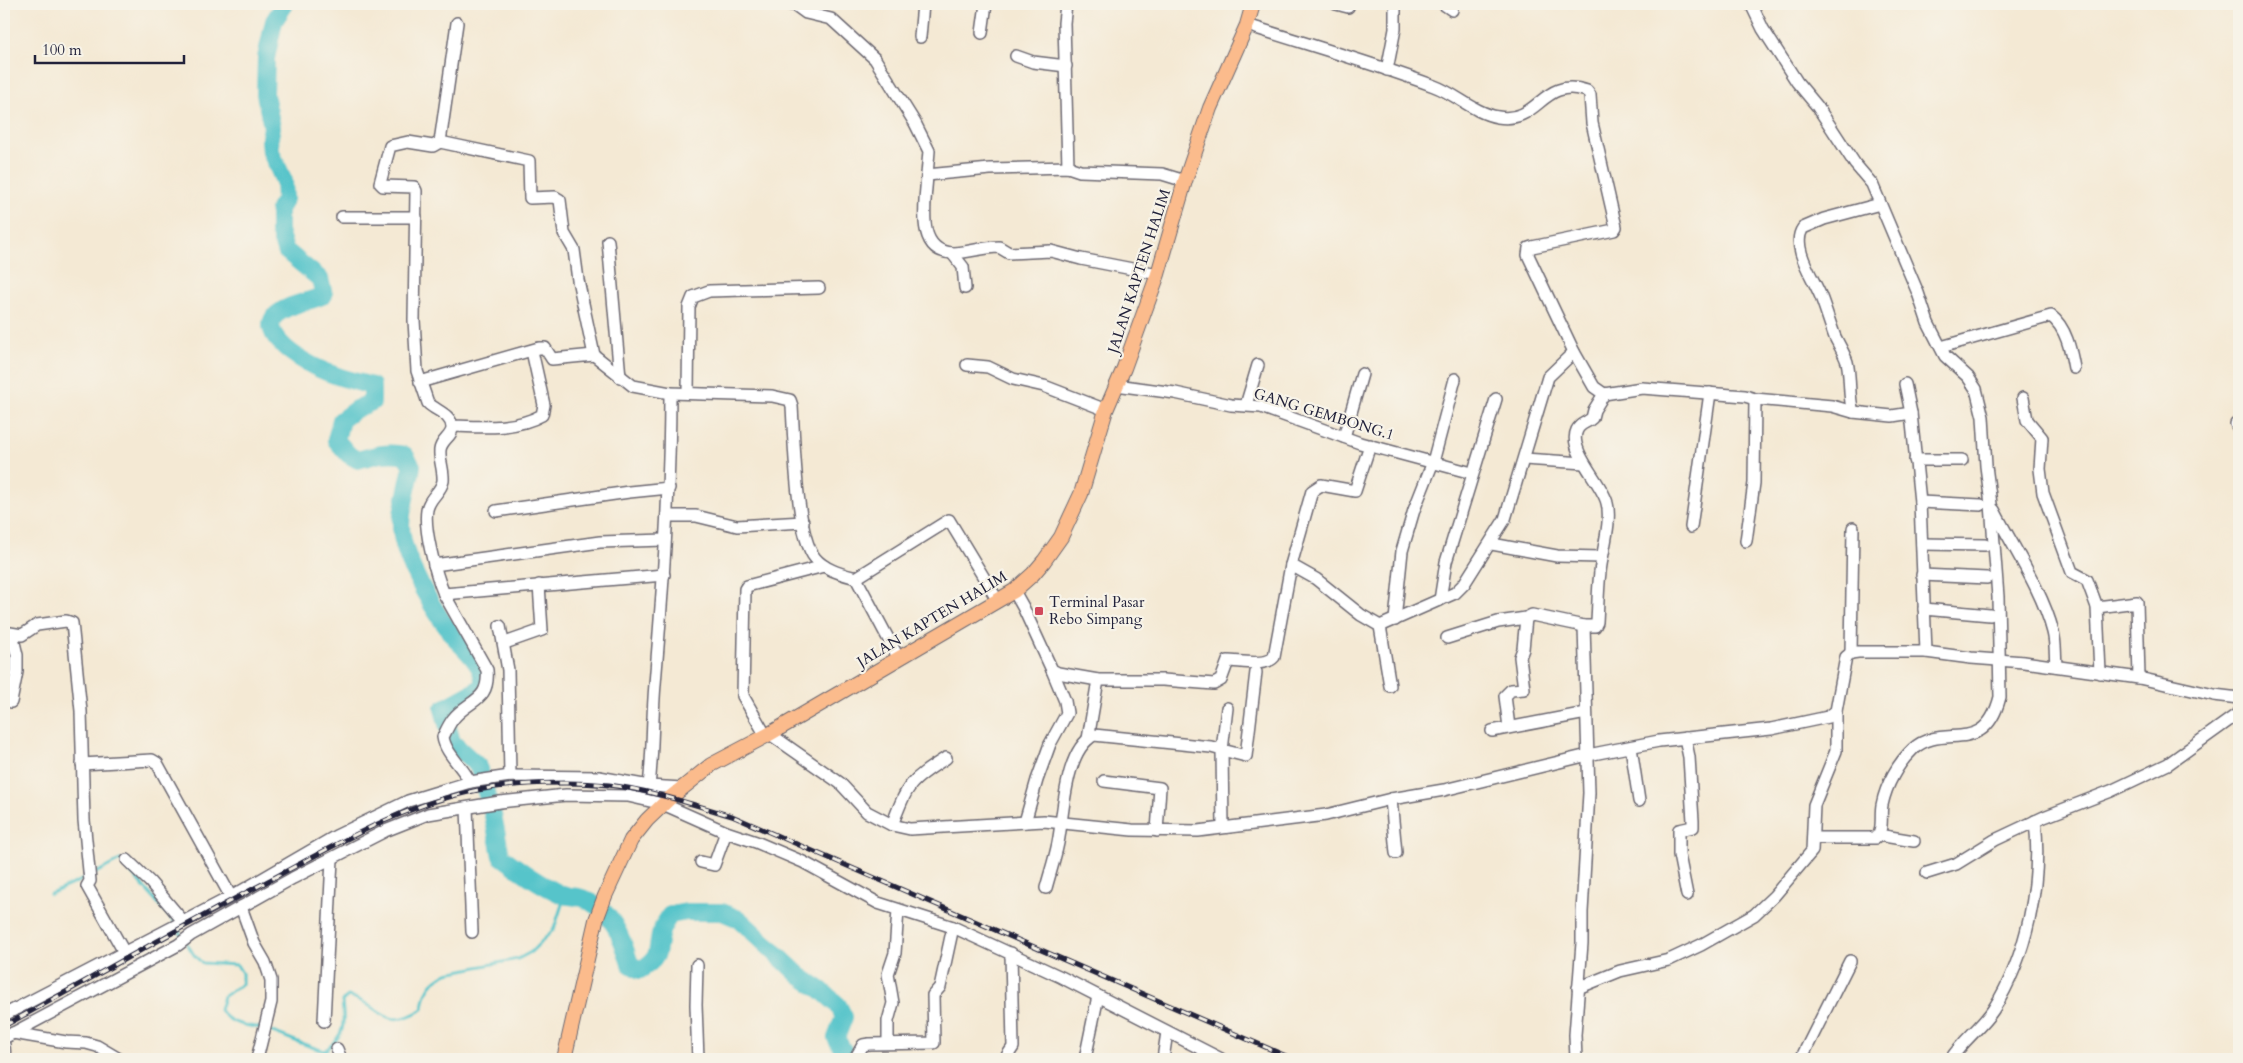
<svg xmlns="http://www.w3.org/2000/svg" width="2243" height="1063" font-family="Cardo,serif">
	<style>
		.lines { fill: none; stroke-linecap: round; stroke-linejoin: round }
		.stream { stroke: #56c4ca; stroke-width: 3 }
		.river { stroke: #56c4ca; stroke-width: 18 }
		.minor-casing { stroke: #6c6871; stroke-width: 14 }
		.major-casing { stroke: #6c6871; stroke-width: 16 }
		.minor { stroke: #fff; stroke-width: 11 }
		.major { stroke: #fbbb8c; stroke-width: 14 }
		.rail-casing { stroke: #22223b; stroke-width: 5 }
		.rail { stroke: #f7f3e8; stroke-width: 3; stroke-dasharray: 9; stroke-linecap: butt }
		.poi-dot { fill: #d1495b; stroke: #f7f3e8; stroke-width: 2 }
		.labels { text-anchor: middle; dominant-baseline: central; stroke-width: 4.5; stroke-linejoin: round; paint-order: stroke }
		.street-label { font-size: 15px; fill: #22223b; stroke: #f7f3e8 }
		.poi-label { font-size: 15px; fill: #22223b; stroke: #f7f3e8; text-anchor: start }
	</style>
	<rect width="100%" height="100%" fill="#f7f3e8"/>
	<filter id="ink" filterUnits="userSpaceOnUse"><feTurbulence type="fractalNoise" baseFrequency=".02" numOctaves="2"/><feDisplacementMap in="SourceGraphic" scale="10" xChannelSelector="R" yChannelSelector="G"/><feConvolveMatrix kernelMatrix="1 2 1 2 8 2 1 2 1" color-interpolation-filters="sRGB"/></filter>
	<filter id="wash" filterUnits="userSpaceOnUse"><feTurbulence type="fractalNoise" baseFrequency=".0096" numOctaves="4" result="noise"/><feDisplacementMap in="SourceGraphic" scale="20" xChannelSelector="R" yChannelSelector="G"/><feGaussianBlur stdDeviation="1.12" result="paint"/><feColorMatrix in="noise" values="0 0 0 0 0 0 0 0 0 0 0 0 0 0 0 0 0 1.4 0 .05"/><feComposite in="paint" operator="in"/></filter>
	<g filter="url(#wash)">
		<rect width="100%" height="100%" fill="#f4e9d4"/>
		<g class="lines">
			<g class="stream">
				<path d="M 92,875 L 120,860 L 171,918 L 194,955 L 202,963 L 237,965 L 242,973 L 242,984 L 224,996 L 220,1010 C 230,1025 245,1025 261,1028"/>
				<polyline points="50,894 86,878"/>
				<path d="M 267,1030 C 287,1037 305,1046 325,1051 C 345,1034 345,1026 342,1001 L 348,996 C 382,1004 382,1034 423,1009 C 425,990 430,982 447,973 L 518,959 L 531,952 L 554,929 L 565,895"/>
			</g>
			<path class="river" d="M 285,4 L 274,21 L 266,58 L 265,94 L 272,127 L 270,139 L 271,152 L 284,181 L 285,199 L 279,209 L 279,231 L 285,250 L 320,279 L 324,295 C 309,302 291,303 277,314 C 257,330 293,355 306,362 C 326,374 350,380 372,386 L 372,402 L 356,409 L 341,420 L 336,440 L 349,455 L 358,460 C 374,455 388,451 405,455 L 412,466 C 409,485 401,508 401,526 C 402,561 438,619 461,645 C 470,654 489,674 481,688 L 443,709 L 452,742 L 478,766 L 493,815 L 501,856 C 521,871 540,885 563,895 C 569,897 577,896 582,898 C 612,909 622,937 630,964 L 640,970 C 665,955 654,949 662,929 C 664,924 667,920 670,915 L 687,912 L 722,912 L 739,919 L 800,976 L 821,990 L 838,1005 L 844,1017 L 836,1038 L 848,1059"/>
		</g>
	</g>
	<g filter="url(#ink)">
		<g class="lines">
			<g class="minor-casing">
				<g id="minor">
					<polyline points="788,4 795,5 806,13 831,19 875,59 915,123 929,151 927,175 990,169 1068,167 1080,171 1162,174 1185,181"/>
					<polyline points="1066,4 1064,23 1068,167"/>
					<polyline points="1336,4 1348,7"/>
					<polyline points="1443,4 1452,10"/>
					<path d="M 1751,4 L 1763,29 L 1797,82 L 1817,106 L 1855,164 L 1872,184 L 1918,293 L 1928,323 L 1945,356 L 1968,377 L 1976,389 L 1983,417 L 1986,466 L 1991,504 L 1998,597 L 2000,697 C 1984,759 1944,721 1913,749 C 1898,763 1886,785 1882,805 C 1880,816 1884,829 1876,838 L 1814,838"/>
					<path d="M 457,23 L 440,142 L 433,146 L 408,142 L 390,146 L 380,183 L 383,186 L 414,187 L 416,191 L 414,320 L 417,371 L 428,403 C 436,411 451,414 452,427 C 453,436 441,440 440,450 C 439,460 444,471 443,481 C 441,491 433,495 429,504 C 420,520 437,578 444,594 L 664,575"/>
					<path d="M 1247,25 C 1309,45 1373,63 1434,86 C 1456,94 1474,113 1498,117 C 1540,124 1541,76 1587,91 L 1590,95 L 1592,123 L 1616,227 L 1614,230 L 1532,247 L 1529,248 L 1528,255 L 1574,352"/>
					<polyline points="982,33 986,4"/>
					<polyline points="920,37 923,4"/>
					<polyline points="1016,56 1033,62 1066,66"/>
					<polyline points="1387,70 1395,29 1395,9"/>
					<path d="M 440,142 L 529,161 L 530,198 L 555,197 L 560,200 L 564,233 L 574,250 L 578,280 L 594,355 L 633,386 L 670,393 C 670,490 663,586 655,684 C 652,718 653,752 649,786"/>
					<path d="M 927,175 C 926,200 914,252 953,253 C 966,253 984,247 999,247 L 1009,253 L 1051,251 L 1081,259 L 1158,274"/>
					<polyline points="342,217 416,217"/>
					<polyline points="608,241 620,377"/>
					<polyline points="952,253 963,267 965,288"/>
					<path d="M 1941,347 L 2051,316 C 2066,327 2071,351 2074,368"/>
					<polyline points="967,365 988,367 1013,379 1044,386 1106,410"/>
					<polyline points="420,382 539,348 545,348 552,359 594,355"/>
					<polyline points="1905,384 1911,413 1920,502 1926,652"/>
					<polyline points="1116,385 1175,393 1231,405 1261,407 1360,443 1472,473"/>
					<polyline points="688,392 689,307 693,297 709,291 819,288"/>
					<path d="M 670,393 L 772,396 L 790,400 L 792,406 C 794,438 796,536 815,558 C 825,570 842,574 856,578 L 899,659"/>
					<polyline points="2023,398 2027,420 2042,438 2040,469 2043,493 2072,572 2087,580 2097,607 2100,673"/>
					<polyline points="1246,405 1258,365"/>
					<path d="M 1853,412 C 1848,395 1851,378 1847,362 C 1844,353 1839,345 1835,337 C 1830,324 1826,310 1821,297 C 1814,279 1790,246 1803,228 L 1824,219 L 1880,204"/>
					<polyline points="2236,424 2239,429"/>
					<path d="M 452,426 C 482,427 515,430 542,415 L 544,405 L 532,351"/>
					<polyline points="1344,437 1362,374"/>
					<polyline points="1524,459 1584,463"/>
					<polyline points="1915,460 1962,460"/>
					<polyline points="1920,502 1981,505"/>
					<path d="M 1994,510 C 2013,547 2043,592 2053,632 C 2056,643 2055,655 2056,666"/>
					<polyline points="496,511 629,492 669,488"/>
					<polyline points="667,516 696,516 737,526 803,522"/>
					<polyline points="1691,527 1710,393"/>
					<polyline points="1746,541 1754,483 1755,399"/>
					<polyline points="1492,544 1557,556 1602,557"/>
					<polyline points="1922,544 1985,545"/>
					<polyline points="434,565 600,542 665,540"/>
					<polyline points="1291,565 1316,579 1361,615 1380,626 1455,593 1464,584 1505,519 1548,377 1574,352 1594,387 1604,394 1642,388 1745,396 1755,399 1832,406 1853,412 1892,416 1911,413"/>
					<polyline points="1922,575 1987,578"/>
					<polyline points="856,578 949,520 998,601"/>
					<path d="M 1014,591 L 1023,607 L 1052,670 L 1058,673 L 1098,680 L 1163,680 L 1214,684 L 1221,680 L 1228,661 C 1240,661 1266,667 1274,657 L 1291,565 L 1312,491 L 1321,485 L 1355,491 L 1370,445"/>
					<path d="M 444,594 L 487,670 C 490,702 469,699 453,719 C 449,724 446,731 443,737 C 445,753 463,767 470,782"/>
					<polyline points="1440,600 1446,562 1496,399"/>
					<polyline points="2097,607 2137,602 2139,678"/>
					<polyline points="1924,609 1990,615"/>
					<polyline points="1395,620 1402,551 1414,510 1433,462 1455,379"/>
					<polyline points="500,626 508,670 510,776"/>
					<polyline points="1380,626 1390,686"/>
					<polyline points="4,632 22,635 37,625 66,621 72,623 81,711 84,820 90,881 87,886 124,952"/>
					<polyline points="1447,638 1498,622 1526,618"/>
					<polyline points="505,643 542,630 539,585"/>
					<polyline points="1851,653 1853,528"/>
					<polyline points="11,702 17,672 17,655 12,634"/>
					<polyline points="1227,708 1222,750 1246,756 1256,672"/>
					<polyline points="1509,727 1505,696 1511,690 1524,689 1520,657 1523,649 1526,618 1532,615 1584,626"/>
					<polyline points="1492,731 1586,713"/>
					<polyline points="770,734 840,783 867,812 892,825 910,829 1044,821 1132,830 1198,831 1326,815 1391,799 1444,790 1588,755 1659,741 1771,729 1828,717 1836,711 1846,657 1851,653 1858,652 1926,652 1971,658 2024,662 2139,678 2214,695 2239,698"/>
					<polyline points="766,736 743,696 745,589 747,586 824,566"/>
					<polyline points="1685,738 1689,757 1693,821 1693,827 1679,830 1679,855 1687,895"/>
					<polyline points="1088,739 1098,680"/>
					<polyline points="1631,747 1639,801"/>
					<polyline points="82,764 152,760 157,763 231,897"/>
					<polyline points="1104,781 1160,788 1157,831"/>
					<polyline points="1391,799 1396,853"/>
					<polyline points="467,808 472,932"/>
					<polyline points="1025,822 1037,780 1050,744 1067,713 1065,701 1052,670"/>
					<path d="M 892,825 C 908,784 908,782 946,758"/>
					<polyline points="1878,835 1914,841"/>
					<polyline points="127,860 150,882 183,921"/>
					<polyline points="701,862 714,865 726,832"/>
					<polyline points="1927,873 1956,864 1995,840 2044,817 2111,791 2168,764 2239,713"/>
					<path d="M 1046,888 C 1050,873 1055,858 1058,843 C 1064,814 1064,751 1094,735 L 1211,747 L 1222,750 L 1223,827"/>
					<polyline points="241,907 254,943 265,962 271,980 271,1002 257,1059"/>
					<polyline points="697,965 696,1005 698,1059"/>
					<polyline points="1578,988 1620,971 1669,960 1701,945 1754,915 1774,896 1812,851 1814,805 1836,751 1836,711"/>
					<polyline points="4,1015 231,897 336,836 408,801 470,782 510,776 599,777 649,786 682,788"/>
					<polyline points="324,1021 332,859"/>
					<polyline points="13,1033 66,1042 86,1043 97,1046 119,1059"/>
					<polyline points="4,1038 178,945 191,935 293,878 385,831 428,814 500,802 566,795 628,796 663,804 726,832 756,842 803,862 878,903 953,927 1061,977 1221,1059"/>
					<polyline points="888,1043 888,1021 893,1003 888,974 895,953 898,910"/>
					<polyline points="4,1045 5,1059"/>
					<polyline points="337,1049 341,1059"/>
					<polyline points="855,1059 863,1045 869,1044 934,1043 933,995 940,987 953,927"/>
					<polyline points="1005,1059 1013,1047 1011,953"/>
					<polyline points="1085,1059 1098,996"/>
					<polyline points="1163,1059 1167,1032"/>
					<path d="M 1576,1059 L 1575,1035 L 1582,943 L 1582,912 L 1589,793 L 1584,626 L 1595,626 L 1597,622 C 1598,605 1598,588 1600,572 C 1602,552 1612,521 1607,503 C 1603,484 1567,450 1577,430 C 1580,423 1587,423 1592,418 L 1594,410 L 1604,394"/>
					<polyline points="1801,1059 1850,961"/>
					<path d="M 1951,1059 C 1963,1040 1981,1028 1993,1010 C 2027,957 2042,882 2035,821"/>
				</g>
			</g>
			<g class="major-casing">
				<polyline id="major" points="564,1059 596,920 605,896 631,840 647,820 670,798 711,765 766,736 1014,591 1033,574 1044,561 1061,537 1081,494 1106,410 1124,368 1158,274 1185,181 1210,108 1247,25 1253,4"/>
			</g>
			<use href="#minor" class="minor"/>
			<use href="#major" class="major"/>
			<g class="rail-casing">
				<path id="rail" d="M 4,1026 C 92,978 179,928 268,881 C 335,845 402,805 478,790 C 516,783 570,781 609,785 C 650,790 691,804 732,816 L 1293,1059"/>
			</g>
			<use href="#rail" class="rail"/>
		</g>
	</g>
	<rect class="poi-dot" x="1034" y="606" width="10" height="10" rx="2.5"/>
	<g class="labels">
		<g class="street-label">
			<text transform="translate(1139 271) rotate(-72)">JALAN KAPTEN HALIM</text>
			<text transform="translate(1324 414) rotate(17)">GANG GEMBONG.1</text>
			<text transform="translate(932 619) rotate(-31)">JALAN KAPTEN HALIM</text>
		</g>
		<g class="poi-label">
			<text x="1049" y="602">Terminal Pasar<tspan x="1049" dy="17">Rebo Simpang</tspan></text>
		</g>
	</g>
	<rect width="2243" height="1063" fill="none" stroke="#f7f3e8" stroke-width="20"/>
	<path d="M35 55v8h149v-8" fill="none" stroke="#22223b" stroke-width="2.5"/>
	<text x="42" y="55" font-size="15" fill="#22223b" stroke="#f7f3e8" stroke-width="4" paint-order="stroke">100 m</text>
</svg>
